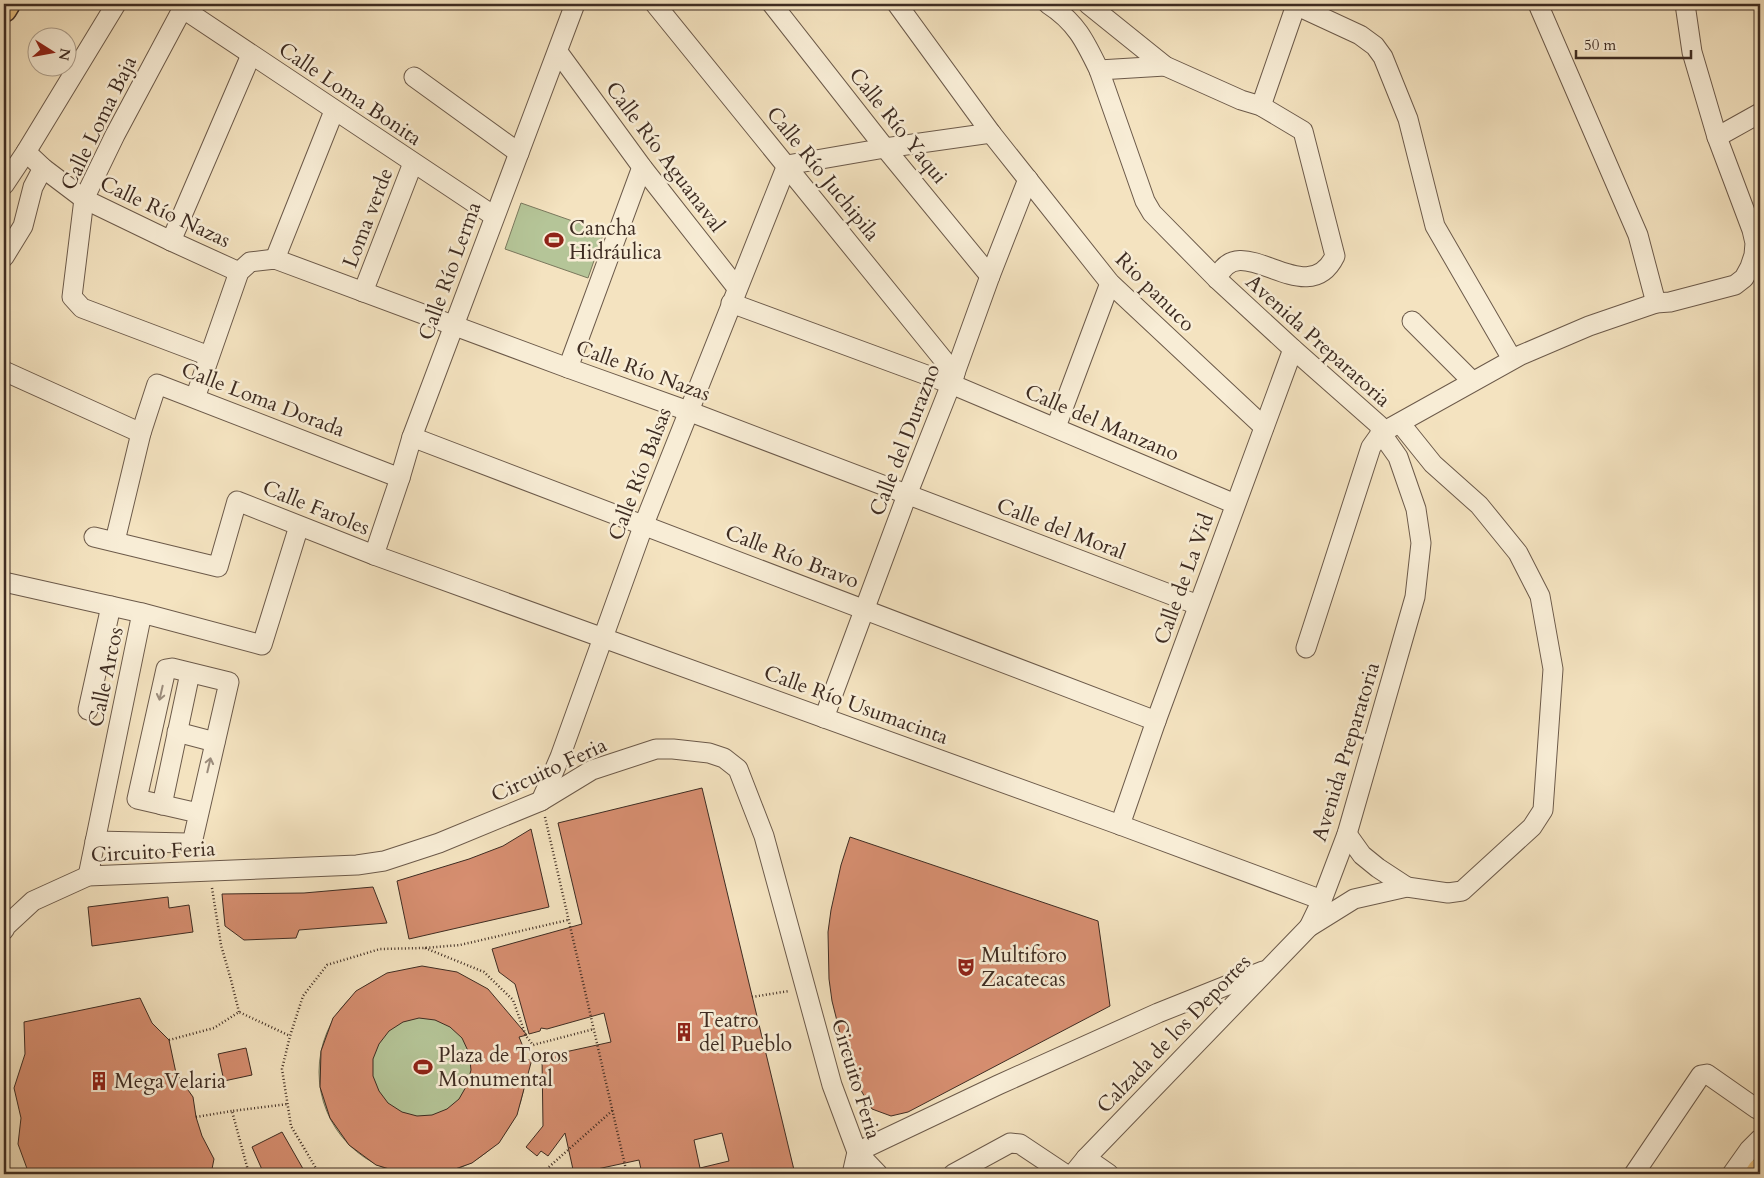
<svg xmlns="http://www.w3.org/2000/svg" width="1764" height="1178" font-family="Cardo,serif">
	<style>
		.green { fill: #b5c598; stroke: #7a785d }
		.building { fill: #d68e70; stroke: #3e2c22; fill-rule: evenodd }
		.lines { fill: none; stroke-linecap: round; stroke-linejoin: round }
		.minor-casing { stroke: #6c5a4a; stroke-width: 21 }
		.major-casing { stroke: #3e2c22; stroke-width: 28 }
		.path { stroke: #3e2c22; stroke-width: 2.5; stroke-dasharray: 1 2.5; stroke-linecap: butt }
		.minor { stroke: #f8edd6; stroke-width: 19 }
		.major { stroke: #eac280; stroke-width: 25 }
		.oneway { stroke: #9b8c7c }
		.labels { text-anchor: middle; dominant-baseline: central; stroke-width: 5; stroke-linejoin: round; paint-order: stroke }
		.street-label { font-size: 21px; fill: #3e2c22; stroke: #f8edd6 }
		.poi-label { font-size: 21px; fill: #3e2c22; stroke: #f8edd6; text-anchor: start }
	</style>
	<rect width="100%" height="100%" fill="#f4e3c0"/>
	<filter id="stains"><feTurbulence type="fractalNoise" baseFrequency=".004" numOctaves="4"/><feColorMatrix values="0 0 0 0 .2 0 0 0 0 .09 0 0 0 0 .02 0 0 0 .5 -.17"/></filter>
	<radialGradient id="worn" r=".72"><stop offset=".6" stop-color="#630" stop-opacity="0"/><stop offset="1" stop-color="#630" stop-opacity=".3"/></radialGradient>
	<g class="green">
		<polygon points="521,203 604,232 588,278 505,249"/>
		<circle cx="422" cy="1072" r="103"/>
	</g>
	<g class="building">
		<path d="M 702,788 L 795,1174 L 642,1174 L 639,1160 L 574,1174 L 565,1133 L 548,1156 L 541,1151 L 537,1156 L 526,1147 L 543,1126 L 542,1057 L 611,1042 L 604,1013 L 547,1029 L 541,1028 L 540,1031 L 529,1034 L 515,984 L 499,972 L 492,949 L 582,924 L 558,823 ZM 722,1133 L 729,1161 L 700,1168 L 694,1140 Z"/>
		<polygon points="531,829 549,907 409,939 397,881 469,859 503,846"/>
		<polygon points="850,837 1098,921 1110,1006 908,1112 891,1116 872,1109 859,1087 843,1045 832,1001 829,979 828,932 831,910 841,865"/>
		<polygon points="373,887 387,923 299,930 296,938 244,940 225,926 222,894 304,893"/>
		<polygon points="168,897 169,908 189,905 193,932 92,946 88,907"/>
		<path d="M 422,966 L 457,972 L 488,989 L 527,1035 L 519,1037 L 524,1049 L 525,1061 L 532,1059 L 517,1115 L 499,1143 L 472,1163 L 441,1174 L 406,1174 L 376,1165 L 349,1145 L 330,1118 L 320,1087 L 321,1051 L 333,1018 L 356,991 L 387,973 ZM 419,1018 L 435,1020 L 450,1027 L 462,1038 L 469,1053 L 471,1070 L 467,1085 L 459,1099 L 447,1109 L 432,1115 L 417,1116 L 402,1112 L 388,1103 L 379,1091 L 373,1076 L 373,1059 L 379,1044 L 389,1031 L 403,1022 Z"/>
		<polygon points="140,998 152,1023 169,1040 176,1073 193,1097 196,1117 202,1136 214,1159 211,1174 29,1174 18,1144 21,1118 14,1088 25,1054 24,1022"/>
		<polygon points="246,1048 252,1075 224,1081 218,1054"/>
		<polygon points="282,1132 306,1174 264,1174 252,1147"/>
	</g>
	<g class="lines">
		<g class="minor-casing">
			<g id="minor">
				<polyline points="185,4 115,135 84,199 72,297 82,308 209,356"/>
				<polyline points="655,4 955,374"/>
				<polyline points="772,4 885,148 990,276"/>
				<polyline points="897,4 991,133 1110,283 1264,427"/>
				<path d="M 1048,4 C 1076,22 1085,41 1099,70 L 1145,201 L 1152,213 L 1217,279 L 1293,349 L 1379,425 L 1381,433 L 1398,457 L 1416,509 L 1421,543 L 1415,597 L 1347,834 L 1322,900 L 1309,927"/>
				<path d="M 1088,4 L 1165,66 L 1241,100 L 1261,106 L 1303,131 L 1335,256 C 1306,315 1239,224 1217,279"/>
				<polyline points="1293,4 1360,35 1375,46 1383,57 1408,119 1435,226 1512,359"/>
				<polyline points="1538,4 1638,235 1656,303"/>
				<polyline points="182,8 494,216"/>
				<polyline points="558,52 642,167 737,288"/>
				<polyline points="1099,70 1165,66"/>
				<polyline points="414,77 519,153"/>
				<polyline points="1261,106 1296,5"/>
				<polyline points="1717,137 1760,113"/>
				<polyline points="26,152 43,168 84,199 171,241 239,272"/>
				<polyline points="4,185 26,152 116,4"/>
				<polyline points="171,241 251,55"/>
				<polyline points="4,257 23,226 33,187 43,168"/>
				<polyline points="275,259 334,111"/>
				<polyline points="363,292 413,163"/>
				<polyline points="731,303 951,384 1235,504"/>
				<polyline points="1412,321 1472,381"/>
				<polyline points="568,368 642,167"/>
				<polyline points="4,371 141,433"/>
				<polyline points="195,398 239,272 250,262 275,259 568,368 688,411 1198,605"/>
				<polyline points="1056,427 1110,283"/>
				<polyline points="412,437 1156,721"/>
				<polyline points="94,537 218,567 237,501 374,555 1120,825 1322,900"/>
				<polyline points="115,541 141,433 157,384 400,478"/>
				<polyline points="374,555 400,478 412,437 575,4"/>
				<polyline points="4,582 142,613"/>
				<polyline points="1306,648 1371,447 1381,433 1521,355 1589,326 1656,303 1670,302 1735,285 1744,278 1750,267 1754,255 1755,243 1752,230 1717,137 1692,52 1685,4"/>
				<polyline points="88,710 111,606"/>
				<polyline points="824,718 907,495 951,384 990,276 1028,179"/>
				<polyline points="177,732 215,742"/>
				<polyline points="541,801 560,757 644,524 787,165 885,148 991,133"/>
				<polyline points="162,805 190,673"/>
				<polyline points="1120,825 1156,721 1293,349"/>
				<polyline points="1347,834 1362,855 1378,868 1407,887"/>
				<polyline points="95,841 188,843 193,839 229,682 172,668 166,669 137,799 198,813"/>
				<polyline points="88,876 142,613 262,645 299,526"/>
				<polyline points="4,930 6,926 33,901 88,876 357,865 384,861 439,843 541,801 592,770 656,749 673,749 709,753 724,758 738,769 764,836 832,1085 857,1152 852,1174"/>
				<polyline points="1086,1158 1109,1174"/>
				<polyline points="878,1174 857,1152 998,1085 1158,1013 1263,971"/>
				<polyline points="953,1174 1010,1143 1020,1144 1065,1174"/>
				<polyline points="1073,1174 1086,1158 1309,927 1354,899 1407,887 1448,893 1462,891 1532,827 1543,810 1553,669 1540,596 1518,553 1479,505 1433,464 1400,423"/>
				<polyline points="1634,1174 1701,1075 1707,1074 1757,1109"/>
				<polyline points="1732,1174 1749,1150 1760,1139"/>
			</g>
		</g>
		<g class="major-casing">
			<g id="major">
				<polyline points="4,9 7,4"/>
				<polyline points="1758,1174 1760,1171"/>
			</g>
		</g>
		<g class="path">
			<polyline points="545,817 627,1174"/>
			<polyline points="212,888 221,945 231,980 239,1012"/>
			<polyline points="425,948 484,972 513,1000 526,1036 533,1045 594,1029"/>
			<polyline points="752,997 789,991"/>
			<polyline points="169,1040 214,1028 239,1012 290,1036"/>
			<polyline points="196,1117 232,1111"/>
			<polyline points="20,1174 28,1172"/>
			<polyline points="249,1174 232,1111 288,1104"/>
			<polyline points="323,1174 317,1170 291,1126 282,1069 290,1036 303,996 327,965 380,949 424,948 460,945 568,920"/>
			<polyline points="541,1174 613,1110"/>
			<polyline points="603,1174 625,1169"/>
		</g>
		<use href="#minor" class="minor"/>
		<use href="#major" class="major"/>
	</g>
	<defs><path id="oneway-shaft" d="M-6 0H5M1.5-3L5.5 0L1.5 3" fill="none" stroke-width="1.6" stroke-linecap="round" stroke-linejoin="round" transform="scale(1.25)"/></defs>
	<g class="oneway">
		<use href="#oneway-shaft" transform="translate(161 693) rotate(103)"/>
		<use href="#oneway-shaft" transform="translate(209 765) rotate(-77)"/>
	</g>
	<defs>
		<g id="stadium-bare" transform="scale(1.5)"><path d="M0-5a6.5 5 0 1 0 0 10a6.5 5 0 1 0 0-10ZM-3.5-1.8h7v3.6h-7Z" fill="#8f2418" stroke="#f8edd6" stroke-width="2.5" paint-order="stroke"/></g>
		<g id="theatre-bare" transform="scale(1.5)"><path d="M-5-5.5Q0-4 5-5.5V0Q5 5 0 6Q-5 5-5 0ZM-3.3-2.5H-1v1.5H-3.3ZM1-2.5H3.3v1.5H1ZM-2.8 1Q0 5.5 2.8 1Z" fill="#8f2418" stroke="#f8edd6" stroke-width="2.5" paint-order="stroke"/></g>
		<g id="building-bare" transform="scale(1.5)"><path d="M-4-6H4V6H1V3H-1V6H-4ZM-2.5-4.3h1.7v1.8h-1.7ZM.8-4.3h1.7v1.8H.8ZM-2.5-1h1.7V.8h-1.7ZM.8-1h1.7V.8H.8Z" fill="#8f2418" stroke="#f8edd6" stroke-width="2.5" paint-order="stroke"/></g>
	</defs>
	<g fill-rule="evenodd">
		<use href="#stadium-bare" x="554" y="240"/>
		<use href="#theatre-bare" x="966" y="967"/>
		<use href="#building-bare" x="684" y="1032"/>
		<use href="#stadium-bare" x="423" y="1067"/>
		<use href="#building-bare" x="99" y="1081"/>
	</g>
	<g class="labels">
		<g class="street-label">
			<text transform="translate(350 94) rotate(34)">Calle Loma Bonita</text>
			<text transform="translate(99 123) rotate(-64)">Calle Loma Baja</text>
			<text transform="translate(898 126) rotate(51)">Calle Río Yaqui</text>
			<text transform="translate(665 157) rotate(53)">Calle Río Aguanaval</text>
			<text transform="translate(823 174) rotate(51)">Calle Río Juchipila</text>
			<text transform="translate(165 212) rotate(25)">Calle Río Nazas</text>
			<text transform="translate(368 218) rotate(-69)">Loma verde</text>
			<text transform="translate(450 271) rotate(-70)">Calle Río Lerma</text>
			<text transform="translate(1155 292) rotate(45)">Rio panuco</text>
			<text transform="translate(1318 341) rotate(42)">Avenida Preparatoria</text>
			<text transform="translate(643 371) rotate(20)">Calle Río Nazas</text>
			<text transform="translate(263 400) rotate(21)">Calle Loma Dorada</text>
			<text transform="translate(1102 423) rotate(23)">Calle del Manzano</text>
			<text transform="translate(905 440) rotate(-69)">Calle del Durazno</text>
			<text transform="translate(640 474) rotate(-69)">Calle Río Balsas</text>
			<text transform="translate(316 508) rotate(22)">Calle Faroles</text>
			<text transform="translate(1061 529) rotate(21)">Calle del Moral</text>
			<text transform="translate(792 557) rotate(21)">Calle Río Bravo</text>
			<text transform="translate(1184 579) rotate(-70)">Calle de La Vid</text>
			<text transform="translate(106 677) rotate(-78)">Calle Arcos</text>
			<text transform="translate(856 705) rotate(20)">Calle Río Usumacinta</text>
			<text transform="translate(1346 752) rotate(-73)">Avenida Preparatoria</text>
			<text transform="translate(549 770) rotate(-25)">Circuito Feria</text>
			<text transform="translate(153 852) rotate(-3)">Circuito Feria</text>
			<text transform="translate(1174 1034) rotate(-46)">Calzada de los Deportes</text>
			<text transform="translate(856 1079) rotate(73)">Circuito Feria</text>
		</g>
		<g class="poi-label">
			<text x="569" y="228">Cancha<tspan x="569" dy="24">Hidráulica</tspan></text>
			<text x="981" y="955">Multiforo<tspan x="981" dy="24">Zacatecas</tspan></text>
			<text x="699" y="1020">Teatro<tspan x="699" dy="24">del Pueblo</tspan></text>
			<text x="438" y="1055">Plaza de Toros<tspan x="438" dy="24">Monumental</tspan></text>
			<text x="114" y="1081">MegaVelaria</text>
		</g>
	</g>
	<rect width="1764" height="1178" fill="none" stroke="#f4e3c0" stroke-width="20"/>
	<rect x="5" y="5" width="1754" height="1168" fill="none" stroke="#3e2c22" stroke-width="2.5"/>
	<rect x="10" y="10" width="1744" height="1158" fill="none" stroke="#3e2c22"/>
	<g transform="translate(52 52) rotate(101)"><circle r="24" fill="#f8edd6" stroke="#aea08e"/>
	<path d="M0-4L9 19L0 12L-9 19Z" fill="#8f2418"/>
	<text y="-8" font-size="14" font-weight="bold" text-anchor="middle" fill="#3e2c22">N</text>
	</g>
	<path d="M1576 50v8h115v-8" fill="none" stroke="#3e2c22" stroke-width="2.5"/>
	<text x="1584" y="50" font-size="15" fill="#3e2c22" stroke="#f8edd6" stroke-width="4" paint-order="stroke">50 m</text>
	<rect width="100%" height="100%" filter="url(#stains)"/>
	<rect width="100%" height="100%" fill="url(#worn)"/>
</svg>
